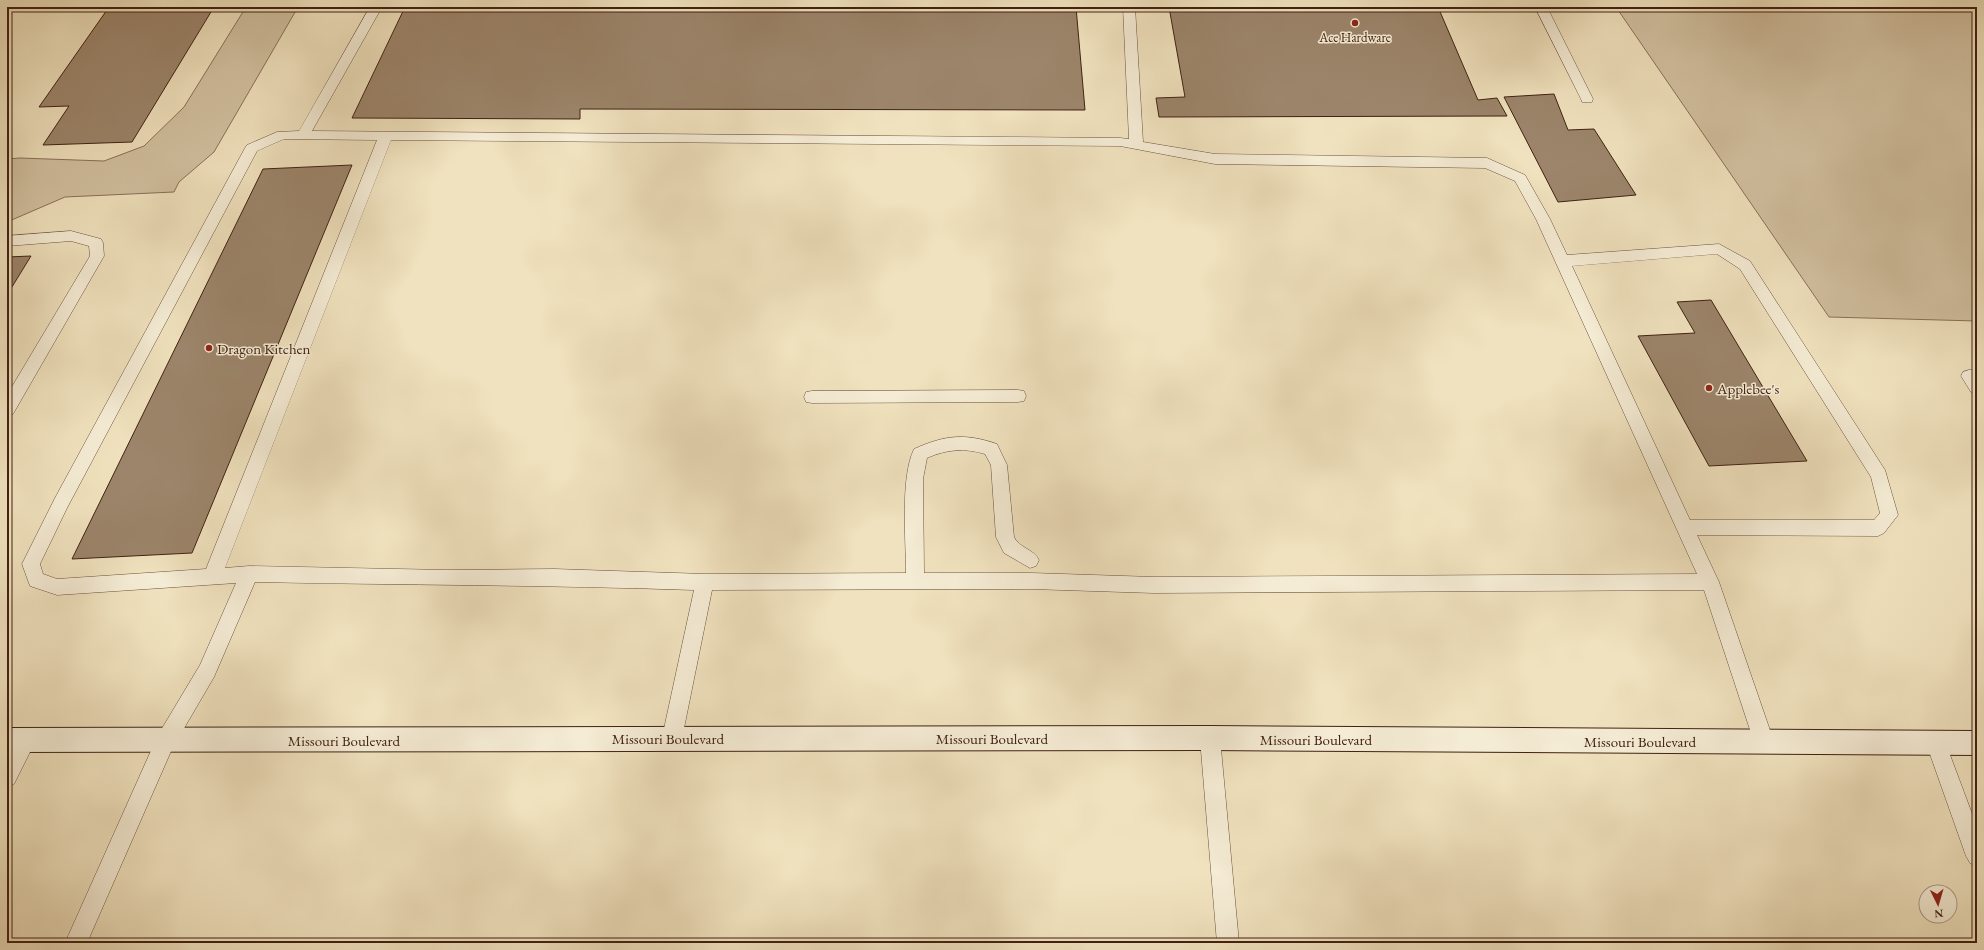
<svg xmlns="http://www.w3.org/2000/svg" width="1984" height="950" font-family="'EB Garamond',serif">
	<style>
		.green { fill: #d2c1a1; stroke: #89715a }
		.building { fill: #9c856b; stroke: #402112 }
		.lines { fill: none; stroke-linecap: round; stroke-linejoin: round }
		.lane-casing { stroke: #6c513d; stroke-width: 1 }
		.secondary-casing { stroke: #402112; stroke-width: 2 }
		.lane { fill: #f5ecd5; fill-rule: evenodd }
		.secondary { fill: #f5ecd5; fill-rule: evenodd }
		.poi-dot { fill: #8f2418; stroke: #f5ecd5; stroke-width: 1.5 }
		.labels { text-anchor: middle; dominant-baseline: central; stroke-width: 3; stroke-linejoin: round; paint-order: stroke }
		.far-poi-label { font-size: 13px; fill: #402112; stroke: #f5ecd5 }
		.poi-label { font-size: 15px; fill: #402112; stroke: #f5ecd5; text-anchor: start }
		.street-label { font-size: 15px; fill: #402112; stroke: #f5ecd5 }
	</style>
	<rect width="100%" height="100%" fill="#f0e2be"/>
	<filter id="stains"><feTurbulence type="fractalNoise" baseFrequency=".005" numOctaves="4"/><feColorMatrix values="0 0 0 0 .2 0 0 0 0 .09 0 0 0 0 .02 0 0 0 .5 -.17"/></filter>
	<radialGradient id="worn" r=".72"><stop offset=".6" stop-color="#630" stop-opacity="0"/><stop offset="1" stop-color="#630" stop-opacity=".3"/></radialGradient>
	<g class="green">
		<polygon points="246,7 298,7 214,152 179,182 174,192 65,197 7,222 7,159 20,158 104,161 144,146 184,107"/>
		<polygon points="1616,7 1977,7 1977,321 1829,317"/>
	</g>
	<g class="building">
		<polygon points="109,7 214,7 132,142 43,145 69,106 39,107"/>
		<polygon points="405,7 1076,7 1085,110 580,109 580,119 352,118"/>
		<polygon points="1169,7 1438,7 1478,100 1497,98 1507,116 1159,117 1156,98 1185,97"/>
		<polygon points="1554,94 1568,130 1594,129 1636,195 1558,202 1504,97"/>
		<polygon points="352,165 192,553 72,559 263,169"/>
		<polygon points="31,256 7,295 7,257"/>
		<polygon points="1711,300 1807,461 1709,466 1638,336 1695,333 1677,302"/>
	</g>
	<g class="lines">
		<g class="lane-casing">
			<g id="lane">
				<path d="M 370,7 L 382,7 L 312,131 L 1120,138 L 1129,139 L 1123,7 L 1135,7 L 1143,142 L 1215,154 L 1487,158 L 1525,175 L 1550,219 L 1567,255 L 1719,244 L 1750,261 L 1885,470 L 1898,515 L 1884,533 L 1878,536 L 1697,535 L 1719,582 L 1774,742 L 1771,749 L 1764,752 L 1757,749 L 1754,742 L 1704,590 L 1154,593 L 1031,589 L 712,590 L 682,738 L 679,745 L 672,748 L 665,745 L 662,738 L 694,590 C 548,585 401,585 255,582 L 214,677 L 172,749 L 87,943 L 65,943 L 158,735 L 200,665 L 236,583 L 57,595 L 30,586 L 22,564 L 55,498 L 245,148 L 247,145 L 277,132 L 299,131 ZM 284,139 L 377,140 L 206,569 L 57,579 L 43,574 L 40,564 L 67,508 L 257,151 ZM 391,140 L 1120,146 L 1215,164 L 1485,168 L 1515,181 L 1536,219 L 1697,574 L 1154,577 L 1031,573 L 924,573 L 923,479 L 927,458 C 947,449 965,448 985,454 L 991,465 L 996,537 L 1004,553 L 1030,568 L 1036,566 L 1039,560 C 1034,549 1019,548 1014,537 L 1007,465 L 997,444 C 965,433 945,435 914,449 C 900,478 906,540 906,573 L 705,574 L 554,569 L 446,570 L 249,566 L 225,568 ZM 1717,254 L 1740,269 L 1871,477 L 1880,513 L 1874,520 L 1690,520 L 1572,266 Z"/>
				<polygon points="1535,7 1547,7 1593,99 1592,102 1582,102 1581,99"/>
				<polygon points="71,231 101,239 103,243 104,256 13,414 7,415 7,395 90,256 89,246 71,241 7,246 7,236"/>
				<polygon points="1969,370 1977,370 1977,394 1971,392 1961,376 1963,372"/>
				<polygon points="1018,390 1024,391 1026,396 1024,401 1018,402 812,403 806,402 804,397 806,392 812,391"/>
				<polygon points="1210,728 1217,731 1220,738 1239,943 1217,943 1200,738 1203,731"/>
				<polygon points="26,730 33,733 36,740 14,784 7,787 7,756 19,733"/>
				<polygon points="1936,733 1943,736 1977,827 1977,867 1970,863 1966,856 1926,743 1929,736"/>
			</g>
		</g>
		<g class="secondary-casing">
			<polygon id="secondary" points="1210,726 1977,731 1977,755 1210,750 7,752 7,728"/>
		</g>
		<use href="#lane" class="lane"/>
		<use href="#secondary" class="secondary"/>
	</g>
	<g class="poi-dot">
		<circle cx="1355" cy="23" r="4"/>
		<circle cx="209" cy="348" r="4"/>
		<circle cx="1709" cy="388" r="4"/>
	</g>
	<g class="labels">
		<g class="far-poi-label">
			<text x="1355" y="37">Ace Hardware</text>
		</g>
		<g class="poi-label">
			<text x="217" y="348">Dragon Kitchen</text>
			<text x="1717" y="388">Applebee's</text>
		</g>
		<g class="street-label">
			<text x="668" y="738">Missouri Boulevard</text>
			<text x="992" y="738">Missouri Boulevard</text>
			<text x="1316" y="739">Missouri Boulevard</text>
			<text x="344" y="740">Missouri Boulevard</text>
			<text x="1640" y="741">Missouri Boulevard</text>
		</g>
	</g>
	<rect width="1984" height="950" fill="none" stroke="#f0e2be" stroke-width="24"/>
	<rect x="8" y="8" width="1968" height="934" fill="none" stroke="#402112" stroke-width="2"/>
	<rect x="12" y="12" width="1960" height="926" fill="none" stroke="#402112"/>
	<g transform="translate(1938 904) rotate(175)"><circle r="19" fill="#f5ecd5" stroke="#ad9b87"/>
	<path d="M0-3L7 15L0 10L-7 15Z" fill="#8f2418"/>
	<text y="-6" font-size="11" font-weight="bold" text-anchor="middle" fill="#402112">N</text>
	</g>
	<rect width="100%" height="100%" filter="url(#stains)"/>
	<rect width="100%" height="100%" fill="url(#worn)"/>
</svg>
